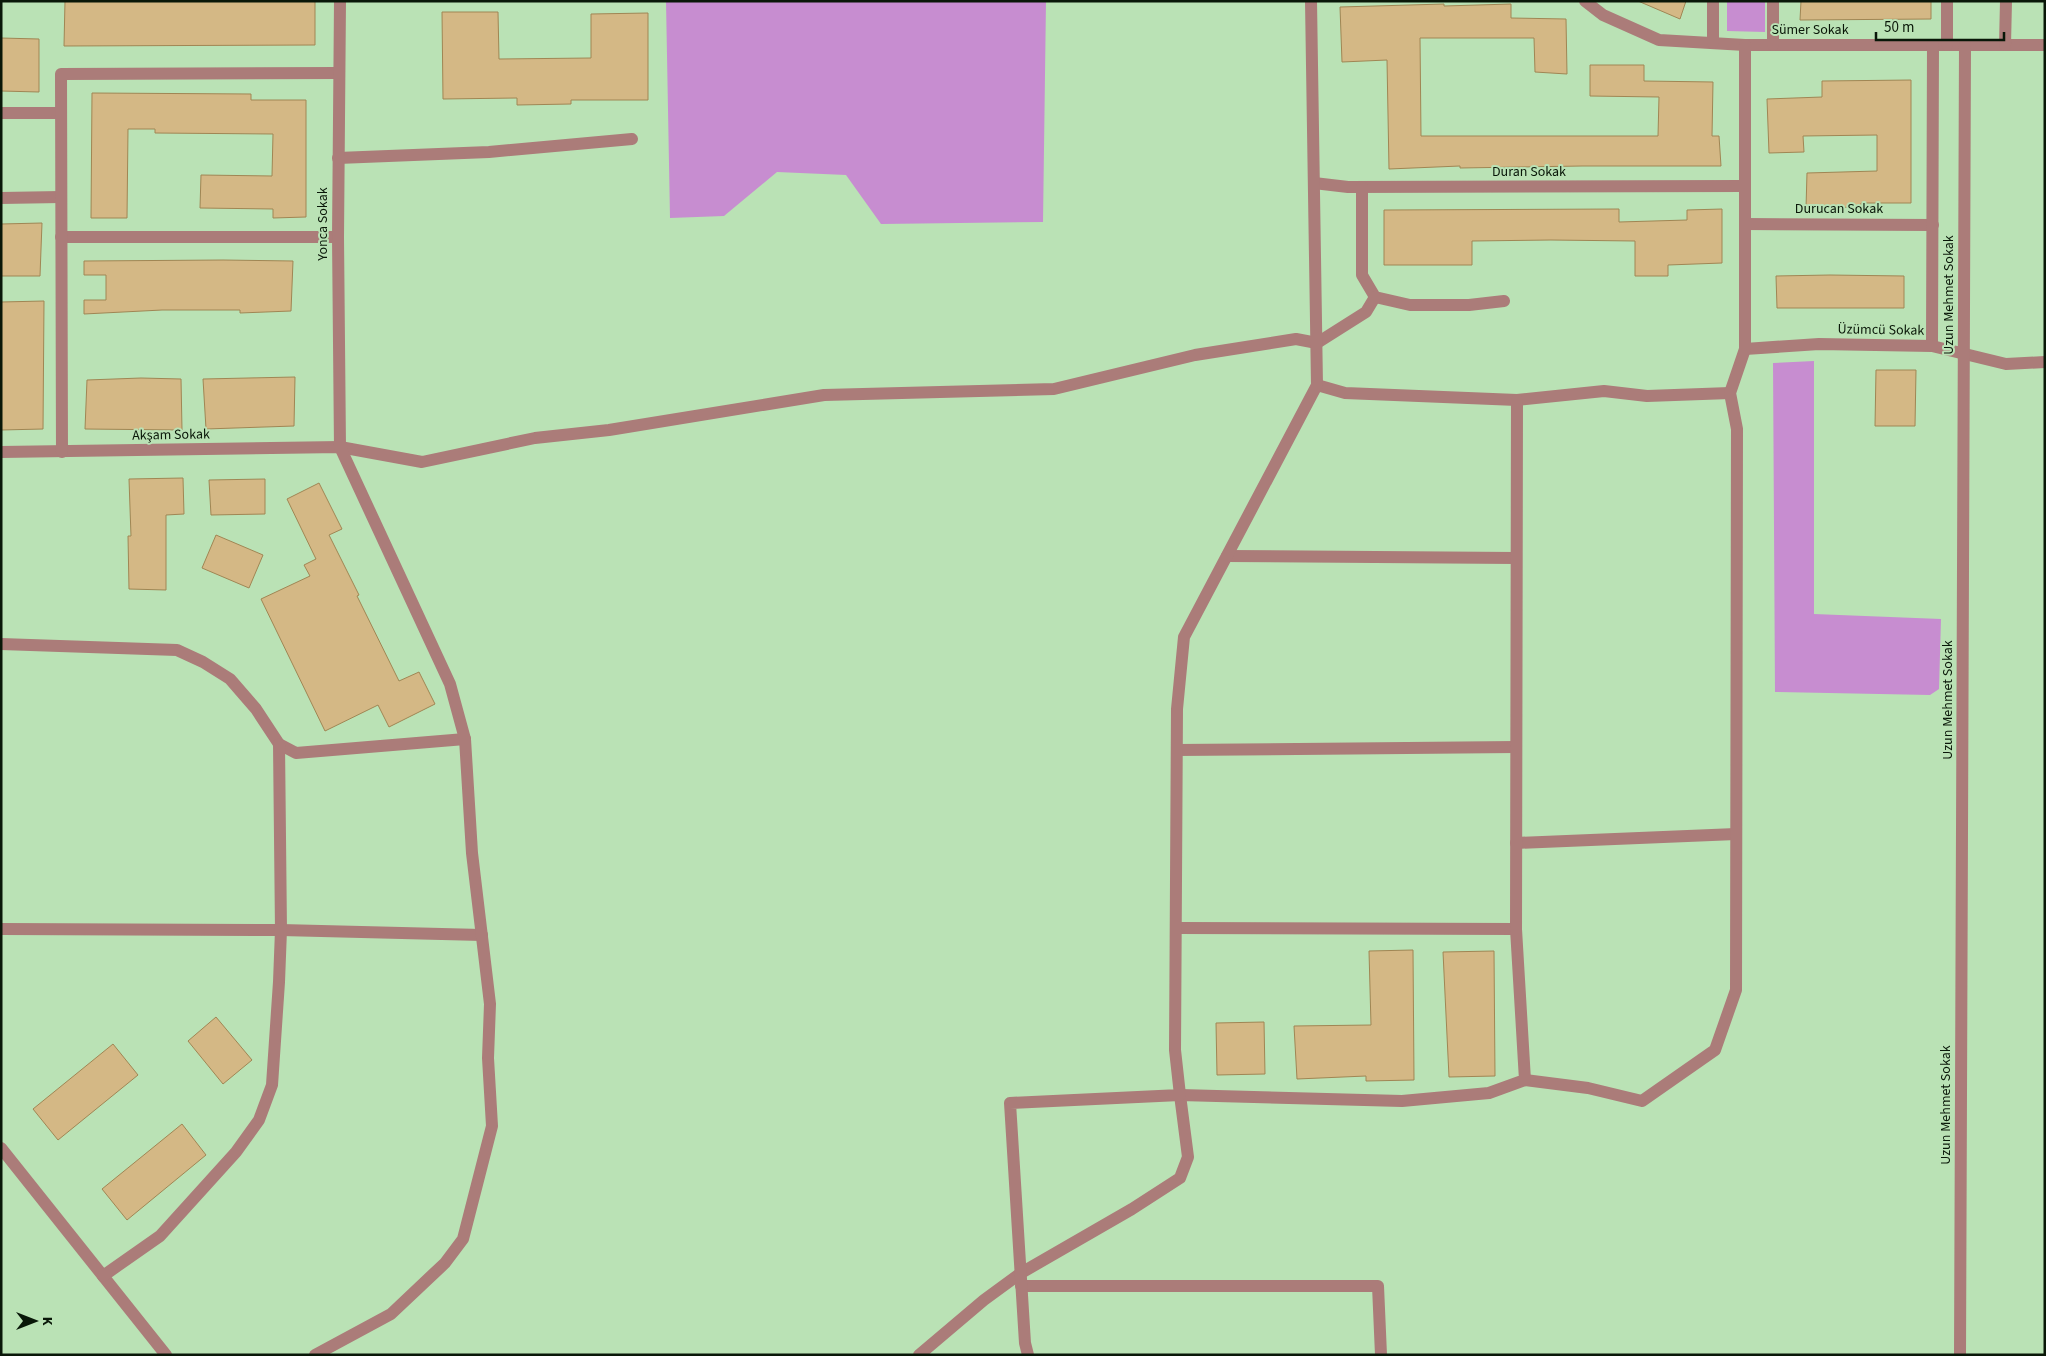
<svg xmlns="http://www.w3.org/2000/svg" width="2046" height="1356" font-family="'Source Sans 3',sans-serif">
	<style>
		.green { fill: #c78dd0 }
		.building { fill: #d4b885; stroke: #a08654 }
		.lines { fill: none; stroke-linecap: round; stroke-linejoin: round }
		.minor { stroke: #ab7c79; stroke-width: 12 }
		.labels { text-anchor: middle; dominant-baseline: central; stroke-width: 4; stroke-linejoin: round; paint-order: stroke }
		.street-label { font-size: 14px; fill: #091708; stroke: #bae2b5 }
	</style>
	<rect width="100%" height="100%" fill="#bae2b5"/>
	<g class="green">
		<polygon points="666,1 1046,1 1043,222 881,224 846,175 777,172 724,216 670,218"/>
		<polygon points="1727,1 1765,1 1765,32 1727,31"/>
		<polygon points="1814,361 1814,614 1941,619 1939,689 1930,695 1775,692 1773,363"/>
	</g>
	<g class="building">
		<polygon points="65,1 315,1 315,45 64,46"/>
		<polygon points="1638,1 1686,1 1680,19"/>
		<polygon points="1801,1 1931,1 1931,19 1800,20"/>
		<polygon points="1444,4 1444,6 1511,4 1511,18 1566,19 1567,74 1535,72 1534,38 1420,38 1421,136 1658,136 1659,97 1590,96 1590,65 1644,65 1644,81 1713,82 1712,136 1719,136 1721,166 1582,166 1460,168 1460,166 1389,169 1387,60 1342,62 1340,7"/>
		<polygon points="442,12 498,12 499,59 591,58 591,14 648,13 648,100 571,100 571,104 517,105 517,98 443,99"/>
		<polygon points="1,38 39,39 39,92 1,91"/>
		<polygon points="1911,80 1911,203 1861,203 1861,207 1806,208 1807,173 1877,171 1877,135 1803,136 1804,152 1769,153 1767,99 1822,97 1822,81"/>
		<polygon points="92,93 251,94 251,100 306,100 306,217 273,218 273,209 200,208 201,175 272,176 273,134 155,133 155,129 128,129 127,218 91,218"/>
		<polygon points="1619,209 1619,222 1687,220 1687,210 1722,209 1722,263 1668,265 1668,276 1635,276 1635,241 1551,240 1472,241 1472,265 1384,265 1384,210"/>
		<polygon points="42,223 40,276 1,276 1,224"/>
		<polygon points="223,260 293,261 291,311 240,313 240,310 162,310 84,314 84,300 106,300 106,275 84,275 84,261"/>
		<polygon points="1830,275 1904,276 1904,308 1777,308 1776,276"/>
		<polygon points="44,301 43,429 1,430 1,302"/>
		<polygon points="1876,370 1916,370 1915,426 1875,426"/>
		<polygon points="295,377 294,426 206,429 203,379"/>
		<polygon points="141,378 181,379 182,430 85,429 87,380"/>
		<polygon points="183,478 184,514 166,515 166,590 129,589 128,536 131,536 129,479"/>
		<polygon points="265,479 265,514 211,515 209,480"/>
		<polygon points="319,483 342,529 329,535 359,595 357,596 399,681 419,672 435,704 389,727 378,705 325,731 261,599 310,576 304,565 316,559 287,499"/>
		<polygon points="216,535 263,555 249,588 202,568"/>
		<polygon points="1413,950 1414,1080 1366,1081 1366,1076 1297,1079 1294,1026 1371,1025 1369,951"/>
		<polygon points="1494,951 1495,1076 1449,1077 1443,952"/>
		<polygon points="216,1017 252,1060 223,1084 188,1041"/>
		<polygon points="1264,1022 1265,1074 1217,1075 1216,1023"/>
		<polygon points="113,1044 138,1075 58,1140 33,1109"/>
		<polygon points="182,1124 206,1155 127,1220 102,1189"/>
	</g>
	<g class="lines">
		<g class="minor">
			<polyline points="1585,1 1603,15 1659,40 1745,45 2045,45"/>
			<polyline points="1713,43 1713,1"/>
			<polyline points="1773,45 1773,1"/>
			<polyline points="1947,45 1947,1"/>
			<polyline points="2005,45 2006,1"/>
			<polyline points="1,113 61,113"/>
			<polyline points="338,158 489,152 632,139"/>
			<polyline points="1314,183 1348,187 1745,186"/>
			<polyline points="1362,187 1362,275 1375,297 1410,305 1469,305 1504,301"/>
			<polyline points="1,198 61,197"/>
			<polyline points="1745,224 1933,225"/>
			<polyline points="61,237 338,237"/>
			<polyline points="1932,346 1933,45"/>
			<polyline points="1745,349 1819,344 1932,346 2006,364 2045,362"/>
			<polyline points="1317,385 1345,393 1517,400 1604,391 1647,396 1730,393"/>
			<polyline points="1,452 340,447 422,462 535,438 609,430 824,395 1054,389 1195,355 1296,339 1317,343 1366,312 1375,297"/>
			<polyline points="62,452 61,74 339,73"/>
			<polyline points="1227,556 1516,558"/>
			<polyline points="1,644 177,650 203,662 230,679 256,709 279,744 296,753 465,739"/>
			<polyline points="1177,750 1516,747"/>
			<polyline points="1516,843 1736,834"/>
			<polyline points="1177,928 1516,929"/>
			<polyline points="1,929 281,930 482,935"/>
			<polyline points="1525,1080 1588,1088 1642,1101 1715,1050 1736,990 1737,429 1730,393 1745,349 1745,45"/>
			<polyline points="1,1148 166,1355"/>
			<polyline points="103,1276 160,1236 236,1152 259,1120 272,1085 279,982 281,930 279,744"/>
			<polyline points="1021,1286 1378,1286 1381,1355"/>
			<polyline points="315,1355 391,1314 445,1263 463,1239 492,1126 488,1058 490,1004 472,853 465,739 450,684 340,447 338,237 340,1"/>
			<polyline points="919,1355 984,1300 1021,1273 1132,1209 1180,1178 1188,1157 1180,1095 1402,1101 1489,1093 1525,1080 1516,929 1517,400"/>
			<polyline points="1028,1355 1025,1343 1010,1103 1180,1095 1175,1050 1177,709 1184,637 1317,385 1311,1"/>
			<polyline points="1960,1355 1965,45"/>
		</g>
	</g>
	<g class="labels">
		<g class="street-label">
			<text x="1810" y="30">Sümer Sokak</text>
			<text x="1529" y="172">Duran Sokak</text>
			<text x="1839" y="209">Durucan Sokak</text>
			<text transform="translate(323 224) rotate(-90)">Yonca Sokak</text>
			<text transform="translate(1949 295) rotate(-90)">Uzun Mehmet Sokak</text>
			<text transform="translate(1881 330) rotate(1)">Üzümcü Sokak</text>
			<text transform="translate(171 435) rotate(-1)">Akşam Sokak</text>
			<text transform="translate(1948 700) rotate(-90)">Uzun Mehmet Sokak</text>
			<text transform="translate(1946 1105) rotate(-90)">Uzun Mehmet Sokak</text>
		</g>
	</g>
	<rect width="2046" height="1356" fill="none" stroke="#091708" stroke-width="5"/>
	<g transform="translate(35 1321) rotate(90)" stroke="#bae2b5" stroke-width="4" paint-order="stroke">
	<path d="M0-4L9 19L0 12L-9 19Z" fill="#091708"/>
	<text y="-8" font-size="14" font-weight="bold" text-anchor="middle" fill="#091708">K</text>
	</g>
	<path d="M1876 32v8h128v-8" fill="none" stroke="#091708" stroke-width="2.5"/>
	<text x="1884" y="32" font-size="15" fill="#091708" stroke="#bae2b5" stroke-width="4" paint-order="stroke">50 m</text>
</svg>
